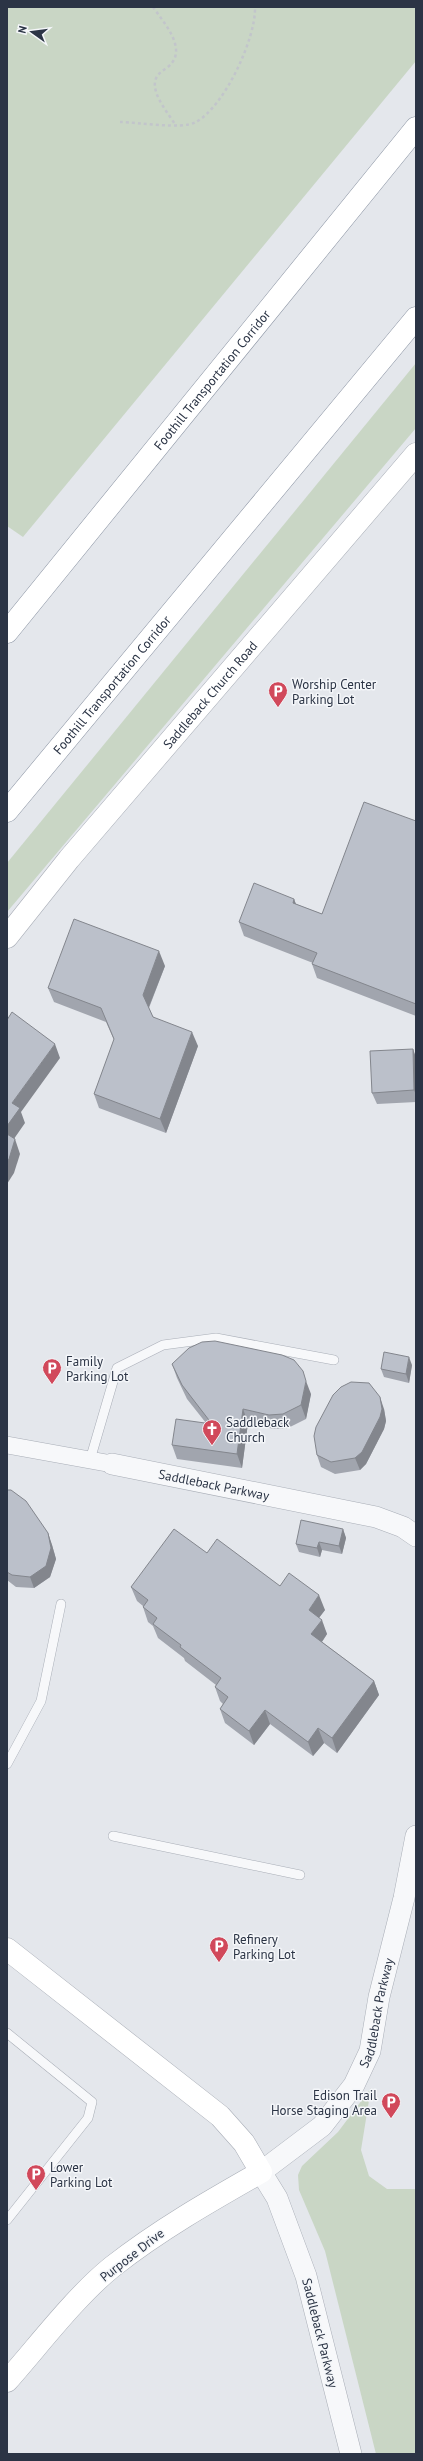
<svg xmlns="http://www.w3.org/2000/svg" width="423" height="2461" font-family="'PT Sans',sans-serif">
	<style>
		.green { fill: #c9d6c5 }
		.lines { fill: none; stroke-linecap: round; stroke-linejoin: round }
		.service-casing { stroke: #a9aeb7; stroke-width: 10 }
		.minor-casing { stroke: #a9aeb7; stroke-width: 18 }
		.tertiary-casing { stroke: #a9aeb7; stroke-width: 22 }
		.secondary-casing { stroke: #a9aeb7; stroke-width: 23 }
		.motorway-casing { stroke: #8b94a3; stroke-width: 23 }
		.path { stroke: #c2c5cb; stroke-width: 2.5; stroke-dasharray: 3 3; stroke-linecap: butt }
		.service { stroke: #f7f8fa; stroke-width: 9 }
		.minor { stroke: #f7f8fa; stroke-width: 17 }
		.tertiary { stroke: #f7f8fa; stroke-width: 21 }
		.secondary { stroke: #fff; stroke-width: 22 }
		.motorway { stroke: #fff; stroke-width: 22 }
		.wall { fill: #a1a5ae }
		.shaded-wall { fill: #83868d }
		.building { fill: #bbc0ca; stroke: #83868d }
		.labels { text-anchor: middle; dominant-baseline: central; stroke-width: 3; stroke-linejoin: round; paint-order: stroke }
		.street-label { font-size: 13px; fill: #2b3445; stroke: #f4f6f9 }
		.poi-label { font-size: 13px; fill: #2b3445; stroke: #f4f6f9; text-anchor: start }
	</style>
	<rect width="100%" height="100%" fill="#e4e7ec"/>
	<g class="green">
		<polygon points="7,7 416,7 416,61 23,537 7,526"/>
		<polygon points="416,363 416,428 7,912 7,863"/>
		<polygon points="371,2088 361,2150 369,2176 387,2189 416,2189 416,2454 376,2454 325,2251 299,2190 298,2175 302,2166 338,2132"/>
	</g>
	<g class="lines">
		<g class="service-casing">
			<g id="service">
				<polyline points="90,1460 117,1368 163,1345 216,1338 334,1360"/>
				<polyline points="7,1764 41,1701 61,1604"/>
				<polyline points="113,1836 300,1875"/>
				<polyline points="7,2033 92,2102 88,2118 7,2220"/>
			</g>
		</g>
		<g class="minor-casing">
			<polyline id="minor" points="7,1445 112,1464"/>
		</g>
		<g class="tertiary-casing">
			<g id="tertiary">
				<path id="s1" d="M 112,1464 L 376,1517 L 403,1527 L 416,1536"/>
				<path id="s2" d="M 351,2454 L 306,2276 L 277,2198 L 261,2172 L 322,2126 L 354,2085 L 370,2051 L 379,1997 L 404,1898 L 416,1836"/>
			</g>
		</g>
		<g class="secondary-casing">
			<g id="secondary">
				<path id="s3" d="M 7,937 L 69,859 L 416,454"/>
				<path d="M 7,1949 L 220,2116 L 244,2143 L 261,2172 C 210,2201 159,2230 112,2267 C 75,2297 39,2345 7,2381"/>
			</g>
		</g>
		<g class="motorway-casing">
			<g id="motorway">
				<path id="s4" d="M 7,632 L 416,128"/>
				<path id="s5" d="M 7,811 L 416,318"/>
			</g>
		</g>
		<g class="path">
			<path d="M 153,7 C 164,23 188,49 169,66 C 163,71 156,74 155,82 C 153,96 169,114 176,126"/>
			<path d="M 120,122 C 138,122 182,130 196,122 C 225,106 256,38 255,7"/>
		</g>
		<use href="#service" class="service"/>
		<use href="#minor" class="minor"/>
		<use href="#tertiary" class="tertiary"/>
		<use href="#secondary" class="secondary"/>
		<use href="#motorway" class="motorway"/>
	</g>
	<g class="wall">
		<polygon points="416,821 416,1016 317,978 312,964 313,963 244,936 239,922 294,899 296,904 322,914"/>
		<polygon points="165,966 149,1008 153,1017 198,1046 166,1133 99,1108 94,1094 114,1040 106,1022 54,1002 48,988"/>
		<polygon points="413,1049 416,1058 416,1102 377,1104 372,1093"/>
		<polygon points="172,1364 311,1394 306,1419 288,1428 274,1429 248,1423 242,1468 177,1459 172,1445 206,1423 187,1399 177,1378"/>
		<polygon points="412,1365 409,1383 384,1377 381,1369"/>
		<polygon points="384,1409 386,1421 384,1429 366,1464 360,1470 335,1474 321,1467 317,1455"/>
		<polygon points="7,1490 48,1533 52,1545 56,1559 50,1577 34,1588 16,1587 7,1580"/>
		<polygon points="343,1529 346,1538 342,1554 322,1550 320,1557 299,1552 296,1544"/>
		<polygon points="207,1553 280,1586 325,1610 319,1618 327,1634 322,1642 374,1681 379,1695 337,1753 324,1743 313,1756 270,1724 254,1745 225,1723 220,1709 223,1704 220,1701 215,1687 216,1685 185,1661 184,1658 158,1638 153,1626 148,1622 143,1607 143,1606 137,1601 131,1587"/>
	</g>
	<g class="shaded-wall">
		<polygon points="294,899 299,913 293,903"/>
		<polygon points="159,951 165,966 148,1009 143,995"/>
		<polygon points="192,1032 198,1046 166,1133 160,1119"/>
		<polygon points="55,1044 60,1058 21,1112 25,1123 9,1146 7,1141 7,1126 12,1103"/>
		<polygon points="413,1049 416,1058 416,1095 414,1090"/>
		<polygon points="15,1139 20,1154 14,1173 7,1184 7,1162"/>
		<polygon points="409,1357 412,1365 409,1383 406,1374"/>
		<polygon points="306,1381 311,1394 306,1419 301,1405"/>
		<polygon points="380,1397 384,1409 386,1421 384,1429 366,1464 360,1470 355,1458"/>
		<polygon points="243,1409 248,1423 242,1468 237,1454"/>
		<polygon points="343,1529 346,1538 342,1554 339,1546"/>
		<polygon points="48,1533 52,1545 56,1559 50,1577 34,1588 30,1577"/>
		<polygon points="319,1542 322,1550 320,1557 317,1548"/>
		<polygon points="319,1595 325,1610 314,1624 309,1610"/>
		<polygon points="322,1620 327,1634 317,1649 311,1634"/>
		<polygon points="374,1681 379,1695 337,1753 332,1738"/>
		<polygon points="265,1710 270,1724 254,1745 249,1731"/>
		<polygon points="318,1728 324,1743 313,1756 308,1742"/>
	</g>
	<g class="building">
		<polygon points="364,802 416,821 416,1004 312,964 317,953 239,922 254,883 294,899 293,903 322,914"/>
		<polygon points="74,919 159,951 143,995 153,1017 192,1032 160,1119 94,1094 114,1039 101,1008 48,988"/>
		<polygon points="12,1012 55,1044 12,1103 20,1108 7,1126 7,1020"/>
		<polygon points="413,1049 414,1090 372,1093 370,1051"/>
		<polygon points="7,1134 15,1139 9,1159 7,1162"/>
		<polygon points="215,1341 282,1355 294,1360 303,1371 306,1381 301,1405 283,1414 269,1415 243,1409 237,1454 172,1445 176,1419 212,1424 182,1385 172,1364 189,1348 202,1342"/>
		<polygon points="384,1352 409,1357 406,1374 381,1369"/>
		<polygon points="351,1382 369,1383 380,1397 382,1409 380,1417 362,1452 355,1458 331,1462 317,1455 314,1436 316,1427 333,1395 341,1387"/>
		<polygon points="7,1490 11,1490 26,1501 48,1533 51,1548 46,1566 30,1577 12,1575 7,1572"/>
		<polygon points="301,1520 343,1529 339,1546 319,1542 317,1548 296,1544"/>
		<polygon points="174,1529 207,1553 217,1539 280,1586 289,1573 319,1595 309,1610 322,1620 311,1634 374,1681 332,1738 318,1728 308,1742 265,1710 249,1731 220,1709 228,1697 215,1687 221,1678 180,1647 181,1645 153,1624 157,1618 143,1607 148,1600 131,1587"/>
	</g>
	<defs>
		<g id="parking-pin" transform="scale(1)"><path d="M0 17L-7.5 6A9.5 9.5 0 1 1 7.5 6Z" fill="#d1495b" stroke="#f4f6f9"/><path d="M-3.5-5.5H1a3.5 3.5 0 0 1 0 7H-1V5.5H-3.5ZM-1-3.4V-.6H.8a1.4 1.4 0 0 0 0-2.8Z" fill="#fff"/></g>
		<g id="church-pin" transform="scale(1)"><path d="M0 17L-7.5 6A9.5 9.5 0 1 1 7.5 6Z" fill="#d1495b" stroke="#f4f6f9"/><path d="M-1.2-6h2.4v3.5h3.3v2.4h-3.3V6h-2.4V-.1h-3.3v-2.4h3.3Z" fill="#fff"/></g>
	</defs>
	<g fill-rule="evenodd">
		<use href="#parking-pin" x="278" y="691"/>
		<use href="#parking-pin" x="52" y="1368"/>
		<use href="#church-pin" x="212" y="1429"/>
		<use href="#parking-pin" x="219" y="1946"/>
		<use href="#parking-pin" x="391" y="2102"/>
		<use href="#parking-pin" x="36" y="2174"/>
	</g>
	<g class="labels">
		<g class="street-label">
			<text stroke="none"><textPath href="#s4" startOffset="325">Foothill Transportation Corridor</textPath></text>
			<text stroke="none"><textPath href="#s5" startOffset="164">Foothill Transportation Corridor</textPath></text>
			<text stroke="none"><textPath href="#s3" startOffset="316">Saddleback Church Road</textPath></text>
			<text stroke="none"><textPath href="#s1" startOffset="104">Saddleback Parkway</textPath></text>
			<text stroke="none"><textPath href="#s2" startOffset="502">Saddleback Parkway</textPath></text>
			<text transform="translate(132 2255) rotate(-38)">Purpose Drive</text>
			<text transform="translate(320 2333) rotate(76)">Saddleback Parkway</text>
		</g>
		<g class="poi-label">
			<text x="292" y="684">Worship Center<tspan x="292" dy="15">Parking Lot</tspan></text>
			<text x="66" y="1361">Family<tspan x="66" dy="15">Parking Lot</tspan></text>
			<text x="226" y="1422">Saddleback<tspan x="226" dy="15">Church</tspan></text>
			<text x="233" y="1939">Refinery<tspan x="233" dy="15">Parking Lot</tspan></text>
			<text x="377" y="2095" text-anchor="end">Edison Trail<tspan x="377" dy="15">Horse Staging Area</tspan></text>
			<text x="50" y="2167">Lower<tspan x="50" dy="15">Parking Lot</tspan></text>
		</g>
	</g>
	<rect width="423" height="2461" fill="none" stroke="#2b3445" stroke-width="16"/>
	<g transform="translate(32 32) rotate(284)" stroke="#f4f6f9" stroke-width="3" paint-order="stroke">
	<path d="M0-3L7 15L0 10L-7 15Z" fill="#2b3445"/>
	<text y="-6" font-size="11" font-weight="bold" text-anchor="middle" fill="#2b3445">N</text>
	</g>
</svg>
